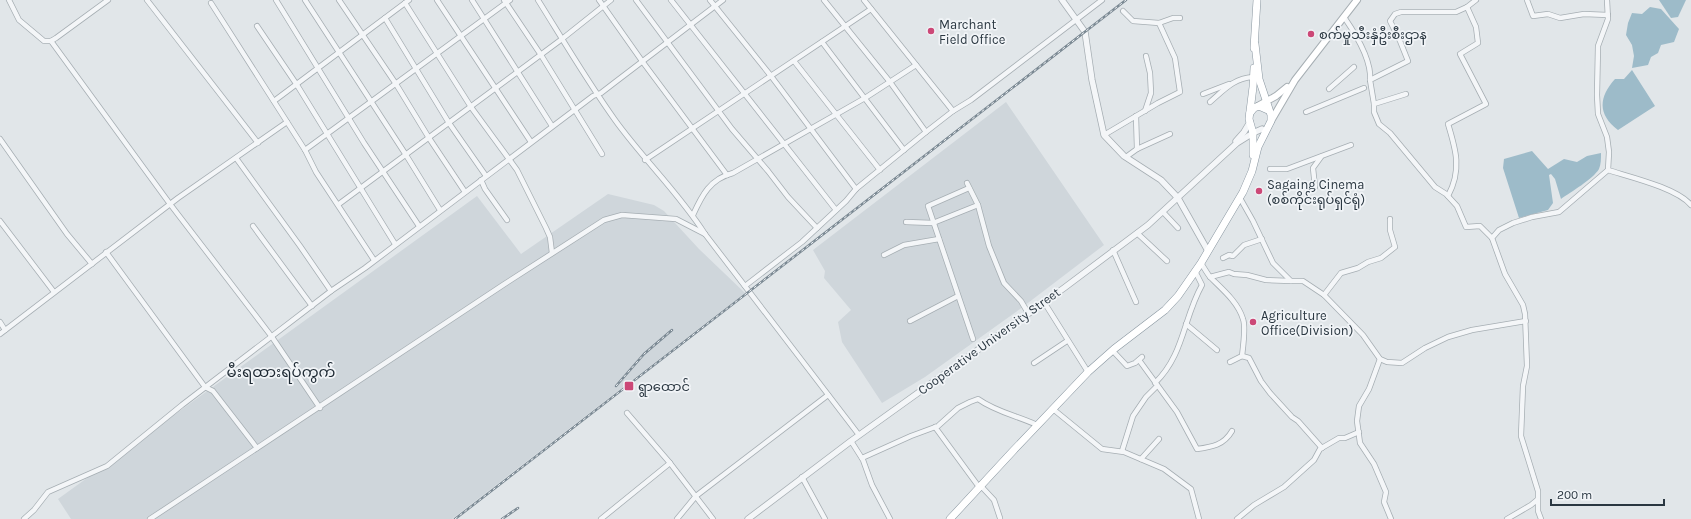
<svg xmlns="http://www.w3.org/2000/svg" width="1691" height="519" font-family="Karla,'Noto Sans Myanmar',sans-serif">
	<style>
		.built { fill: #cfd6db }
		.water { fill: #9dbbc9 }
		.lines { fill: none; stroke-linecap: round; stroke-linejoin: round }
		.minor-casing { stroke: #a6aeb3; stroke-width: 6 }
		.tertiary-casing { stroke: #a6aeb3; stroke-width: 7 }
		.secondary-casing { stroke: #a6aeb3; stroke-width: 8 }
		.trunk-casing { stroke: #8996a0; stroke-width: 8 }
		.minor { stroke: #f4f6f8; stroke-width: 4.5 }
		.tertiary { stroke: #f4f6f8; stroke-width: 5.5 }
		.secondary { stroke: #fff; stroke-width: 6 }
		.trunk { stroke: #fff; stroke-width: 7 }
		.rail-casing { stroke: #7b8993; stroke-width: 2.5 }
		.rail { stroke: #f1f4f7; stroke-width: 1; stroke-dasharray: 3; stroke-linecap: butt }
		.poi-dot { fill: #cc4877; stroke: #f1f4f7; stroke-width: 1.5 }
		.labels { text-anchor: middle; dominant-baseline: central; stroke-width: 3.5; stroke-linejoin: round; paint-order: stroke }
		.poi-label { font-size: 13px; fill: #2a3741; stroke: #f1f4f7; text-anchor: start }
		.street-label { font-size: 13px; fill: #2a3741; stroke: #f1f4f7 }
		.quarter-label { font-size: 15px; fill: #1c2832; stroke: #f1f4f7 }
	</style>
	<rect width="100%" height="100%" fill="#e1e6e9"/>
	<g class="built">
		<polygon points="1006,102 1104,245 1020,309 925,377 882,403 842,342 838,322 851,310 824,278 825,271 813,250"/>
		<polygon points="608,194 654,205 664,211 699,249 745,293 452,519 71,519 58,499 477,196 521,254"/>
	</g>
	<g class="water">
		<polygon points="1659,0 1686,0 1678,17 1671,18"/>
		<polygon points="1650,7 1661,9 1679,29 1674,42 1661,45 1658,53 1651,57 1648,65 1632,68 1634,56 1632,45 1626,35 1628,23 1632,13 1642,14"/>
		<path d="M 1632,70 L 1655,106 L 1618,130 C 1597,114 1599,97 1615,79 L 1624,79 Z"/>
		<path d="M 1532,151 L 1548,169 L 1564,159 L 1577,162 L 1587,156 L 1601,153 C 1601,159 1601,164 1599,169 C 1593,179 1571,192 1561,199 L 1555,179 L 1551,174 L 1549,175 L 1553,203 L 1548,210 L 1519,218 L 1503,168 L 1504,159 Z"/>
	</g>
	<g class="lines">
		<g class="minor-casing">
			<g id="minor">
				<polyline points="9,0 19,20 44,41 51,41 56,38 108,0"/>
				<polyline points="147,0 258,143"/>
				<polyline points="276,0 364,143 419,226"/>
				<polyline points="305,0 406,155 440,210"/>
				<polyline points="339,0 396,84 429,138 465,192"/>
				<polyline points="437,0 531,142"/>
				<polyline points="472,0 552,126"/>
				<polyline points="504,0 541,55 602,154"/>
				<path d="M 538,0 C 563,40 587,81 615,120 C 643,159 679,193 705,234 L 859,435"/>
				<polyline points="599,0 642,61 727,175"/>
				<polyline points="636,0 732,129 768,171 788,197 817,228"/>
				<polyline points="671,0 836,210"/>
				<polyline points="710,0 771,76 856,189"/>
				<polyline points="824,0 890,82 926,132"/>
				<polyline points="864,0 953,111"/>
				<polyline points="1527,0 1533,16 1548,14 1560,18 1584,14 1608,15"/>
				<polyline points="211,3 305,150 316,172 374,260"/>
				<polyline points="405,3 471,107 517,170 546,228 550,237 552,253"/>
				<polyline points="1467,7 1476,0"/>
				<polyline points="1123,11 1133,21 1159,23 1173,18 1180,18"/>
				<path d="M 1344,17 C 1355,33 1372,60 1370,80"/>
				<polyline points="385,18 449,123 486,176"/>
				<polyline points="257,26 297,85 395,244"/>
				<polyline points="51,41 170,204 272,337 320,408"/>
				<polyline points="822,42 904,150"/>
				<polyline points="794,61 880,170"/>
				<polyline points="1329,89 1354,67"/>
				<polyline points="1203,94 1229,84"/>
				<polyline points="1406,94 1374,104 1374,112 1379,124 1390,133 1435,187 1446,194 1457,206 1466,227 1480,226 1492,238"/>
				<polyline points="274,101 409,0"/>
				<path d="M 1210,102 C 1224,90 1234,78 1253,77"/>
				<path d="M 1374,104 L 1370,80 L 1408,61 L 1400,41 L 1390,21 L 1395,14 L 1401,12 L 1456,12 L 1467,7 L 1476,27 L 1478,43 L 1460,54 L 1486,104 L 1448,124 C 1456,150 1462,170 1448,196"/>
				<polyline points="1145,111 1151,93 1150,73 1146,56"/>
				<polyline points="1306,112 1364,88"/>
				<polyline points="1136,116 1137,149"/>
				<polyline points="1104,135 1158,103 1180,92 1175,58 1159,23"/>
				<polyline points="0,139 67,234 92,264"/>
				<polyline points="305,150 510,0"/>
				<polyline points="1126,157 1137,149 1170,134"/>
				<polyline points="236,158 300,246 331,291"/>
				<polyline points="645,160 871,9"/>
				<polyline points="1270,169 1287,169 1351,145"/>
				<path d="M 1608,170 C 1630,177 1677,188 1691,205"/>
				<polyline points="481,180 485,189 507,220"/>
				<polyline points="967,183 978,205 989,246 1004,283 1021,301 1028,313"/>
				<polyline points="1315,187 1313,168 1321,157"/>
				<polyline points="969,188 928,206 973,339"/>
				<polyline points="1240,198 1253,221 1273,263 1291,281 1303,281 1324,295 1363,335 1380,359 1387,362 1402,363 1425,348 1448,337 1472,330 1526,321"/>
				<polyline points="339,204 562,39 611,0"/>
				<polyline points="1163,212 1178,228"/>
				<path d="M 693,215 C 702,195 710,179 733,173 L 865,98 L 916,65"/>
				<polyline points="0,221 54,292"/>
				<polyline points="906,222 933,223 978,205"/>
				<polyline points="253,226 312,306"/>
				<polyline points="1137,233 1167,261"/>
				<polyline points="1113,250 1136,302"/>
				<polyline points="106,252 205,387 213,391 257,448"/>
				<polyline points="884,255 904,245 939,239"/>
				<polyline points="1223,258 1229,255 1233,256 1244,245 1262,239"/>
				<path d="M 1201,263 C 1204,268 1207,273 1210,277 C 1222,289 1238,302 1243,319 C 1246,327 1243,347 1242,356 L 1230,362"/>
				<polyline points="1210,277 1229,272 1234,274 1247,275 1266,280 1291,281"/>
				<polyline points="745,286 802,242 846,201 856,189 926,132 953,111 971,100 1102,0"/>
				<polyline points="1324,295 1341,273 1358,268 1368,262 1381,258 1395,247 1390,230 1390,219"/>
				<polyline points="1044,302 1088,372"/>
				<polyline points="910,321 958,296"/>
				<polyline points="0,322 5,330"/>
				<polyline points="1186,324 1217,350"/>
				<polyline points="0,334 178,198 287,122"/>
				<polyline points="1112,350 1127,366 1135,363 1142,357"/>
				<polyline points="1242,356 1249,358 1261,381 1270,393 1292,417 1298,421 1322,448"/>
				<polyline points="1380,359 1369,389 1359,406 1357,421 1360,443 1374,464 1386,492 1384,502 1391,519"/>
				<path d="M 1139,360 L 1177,412 L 1197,449 C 1212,447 1224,445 1232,431"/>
				<polyline points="1034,363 1067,341"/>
				<path d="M 1155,383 C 1184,355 1183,319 1202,285 L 1195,271"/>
				<polyline points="1053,409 1102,449 1124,452 1164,469 1191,489 1199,519"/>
				<polyline points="627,413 670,463 713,519"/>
				<polyline points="935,427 979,487"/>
				<polyline points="851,441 863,460 872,485 890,519"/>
				<polyline points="1122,451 1133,416 1146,397 1157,386"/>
				<path d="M 862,458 L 911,436 L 938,426 L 958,408 L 970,402 L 978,399 C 996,412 1018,416 1037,425"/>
				<polyline points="1141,459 1159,439"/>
				<polyline points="802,477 825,519"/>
				<polyline points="980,485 994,500 1000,518"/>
				<polyline points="24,519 34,510 48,492 107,466 182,405 331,291 365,268 593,96 601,93 614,83 723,0"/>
				<polyline points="150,519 503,285 604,220 622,215 676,219 705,234"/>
				<polyline points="601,519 670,463"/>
				<polyline points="677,519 696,496 828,395"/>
				<polyline points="1237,519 1254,505 1284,487 1314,460 1320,449 1339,438 1345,438 1359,432"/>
				<polyline points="1507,519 1531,505 1537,500"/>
				<polyline points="1541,519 1538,511 1538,491 1521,436 1523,386 1527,366 1525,314 1523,305 1505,274 1492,238 1499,230 1513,223 1532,217 1559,212 1608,170 1609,152 1607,137 1598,114 1597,95 1598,46 1608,19 1607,0"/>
			</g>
		</g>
		<g class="tertiary-casing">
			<g id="tertiary">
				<polyline points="1062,0 1085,32 1092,80 1104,135 1124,156 1161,180 1178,198 1208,251"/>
				<polyline points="1236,141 1244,132 1250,122"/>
				<polyline points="748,519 851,441 1064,288 1148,225 1237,143 1253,133 1262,129"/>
			</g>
		</g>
		<g class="secondary-casing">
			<g id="secondary">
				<polyline points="1256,107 1276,96 1287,87"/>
				<polyline points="1271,121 1295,80 1357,0"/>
			</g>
		</g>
		<g class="trunk-casing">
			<g id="trunk">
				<polyline points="1254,48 1257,0"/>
				<polyline points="1250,113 1254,108 1259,106 1268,110"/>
				<polyline points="1253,155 1253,133 1249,119 1253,87 1254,68"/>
				<polyline points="950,519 1012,452 1088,372 1114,349 1165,310 1178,296 1201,263 1243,192 1252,171 1258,147 1271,121 1271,115 1259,79 1255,44"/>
			</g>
		</g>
		<use href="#minor" class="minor"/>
		<use href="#tertiary" class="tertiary"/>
		<use href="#secondary" class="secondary"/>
		<use href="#trunk" class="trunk"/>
		<g class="rail-casing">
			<g id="rail">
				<polyline points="616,386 644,354 672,330"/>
				<polyline points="455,519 1126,0"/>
				<polyline points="502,519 518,508"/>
			</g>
		</g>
		<use href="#rail" class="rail"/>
	</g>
	<g class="poi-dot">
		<circle cx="931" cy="31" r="4"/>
		<circle cx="1311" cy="34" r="4"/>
		<circle cx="1259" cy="191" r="4"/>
		<circle cx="1253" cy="322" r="4"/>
		<rect x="624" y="381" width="10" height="10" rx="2"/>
	</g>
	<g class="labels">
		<g class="poi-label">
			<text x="939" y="24">Marchant<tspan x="939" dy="15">Field Office</tspan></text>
			<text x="1319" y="34">စက်မှုသီးနှံဦးစီးဌာန</text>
			<text x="1267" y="184">Sagaing Cinema<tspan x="1267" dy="15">(စစ်ကိုင်းရုပ်ရှင်ရုံ)</tspan></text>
			<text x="1261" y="315">Agriculture<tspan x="1261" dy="15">Office(Division)</tspan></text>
			<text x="638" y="386">ရွာထောင်</text>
		</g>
		<g class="street-label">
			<text transform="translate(989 341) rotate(-36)">Cooperative University Street</text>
		</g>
		<g class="quarter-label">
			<text x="281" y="372">မီးရထားရပ်ကွက်</text>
		</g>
	</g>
	<path d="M1551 499v6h113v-6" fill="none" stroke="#2a3741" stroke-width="2"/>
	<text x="1557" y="499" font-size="12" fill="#2a3741" stroke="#f1f4f7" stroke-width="3" paint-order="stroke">200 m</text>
</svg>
